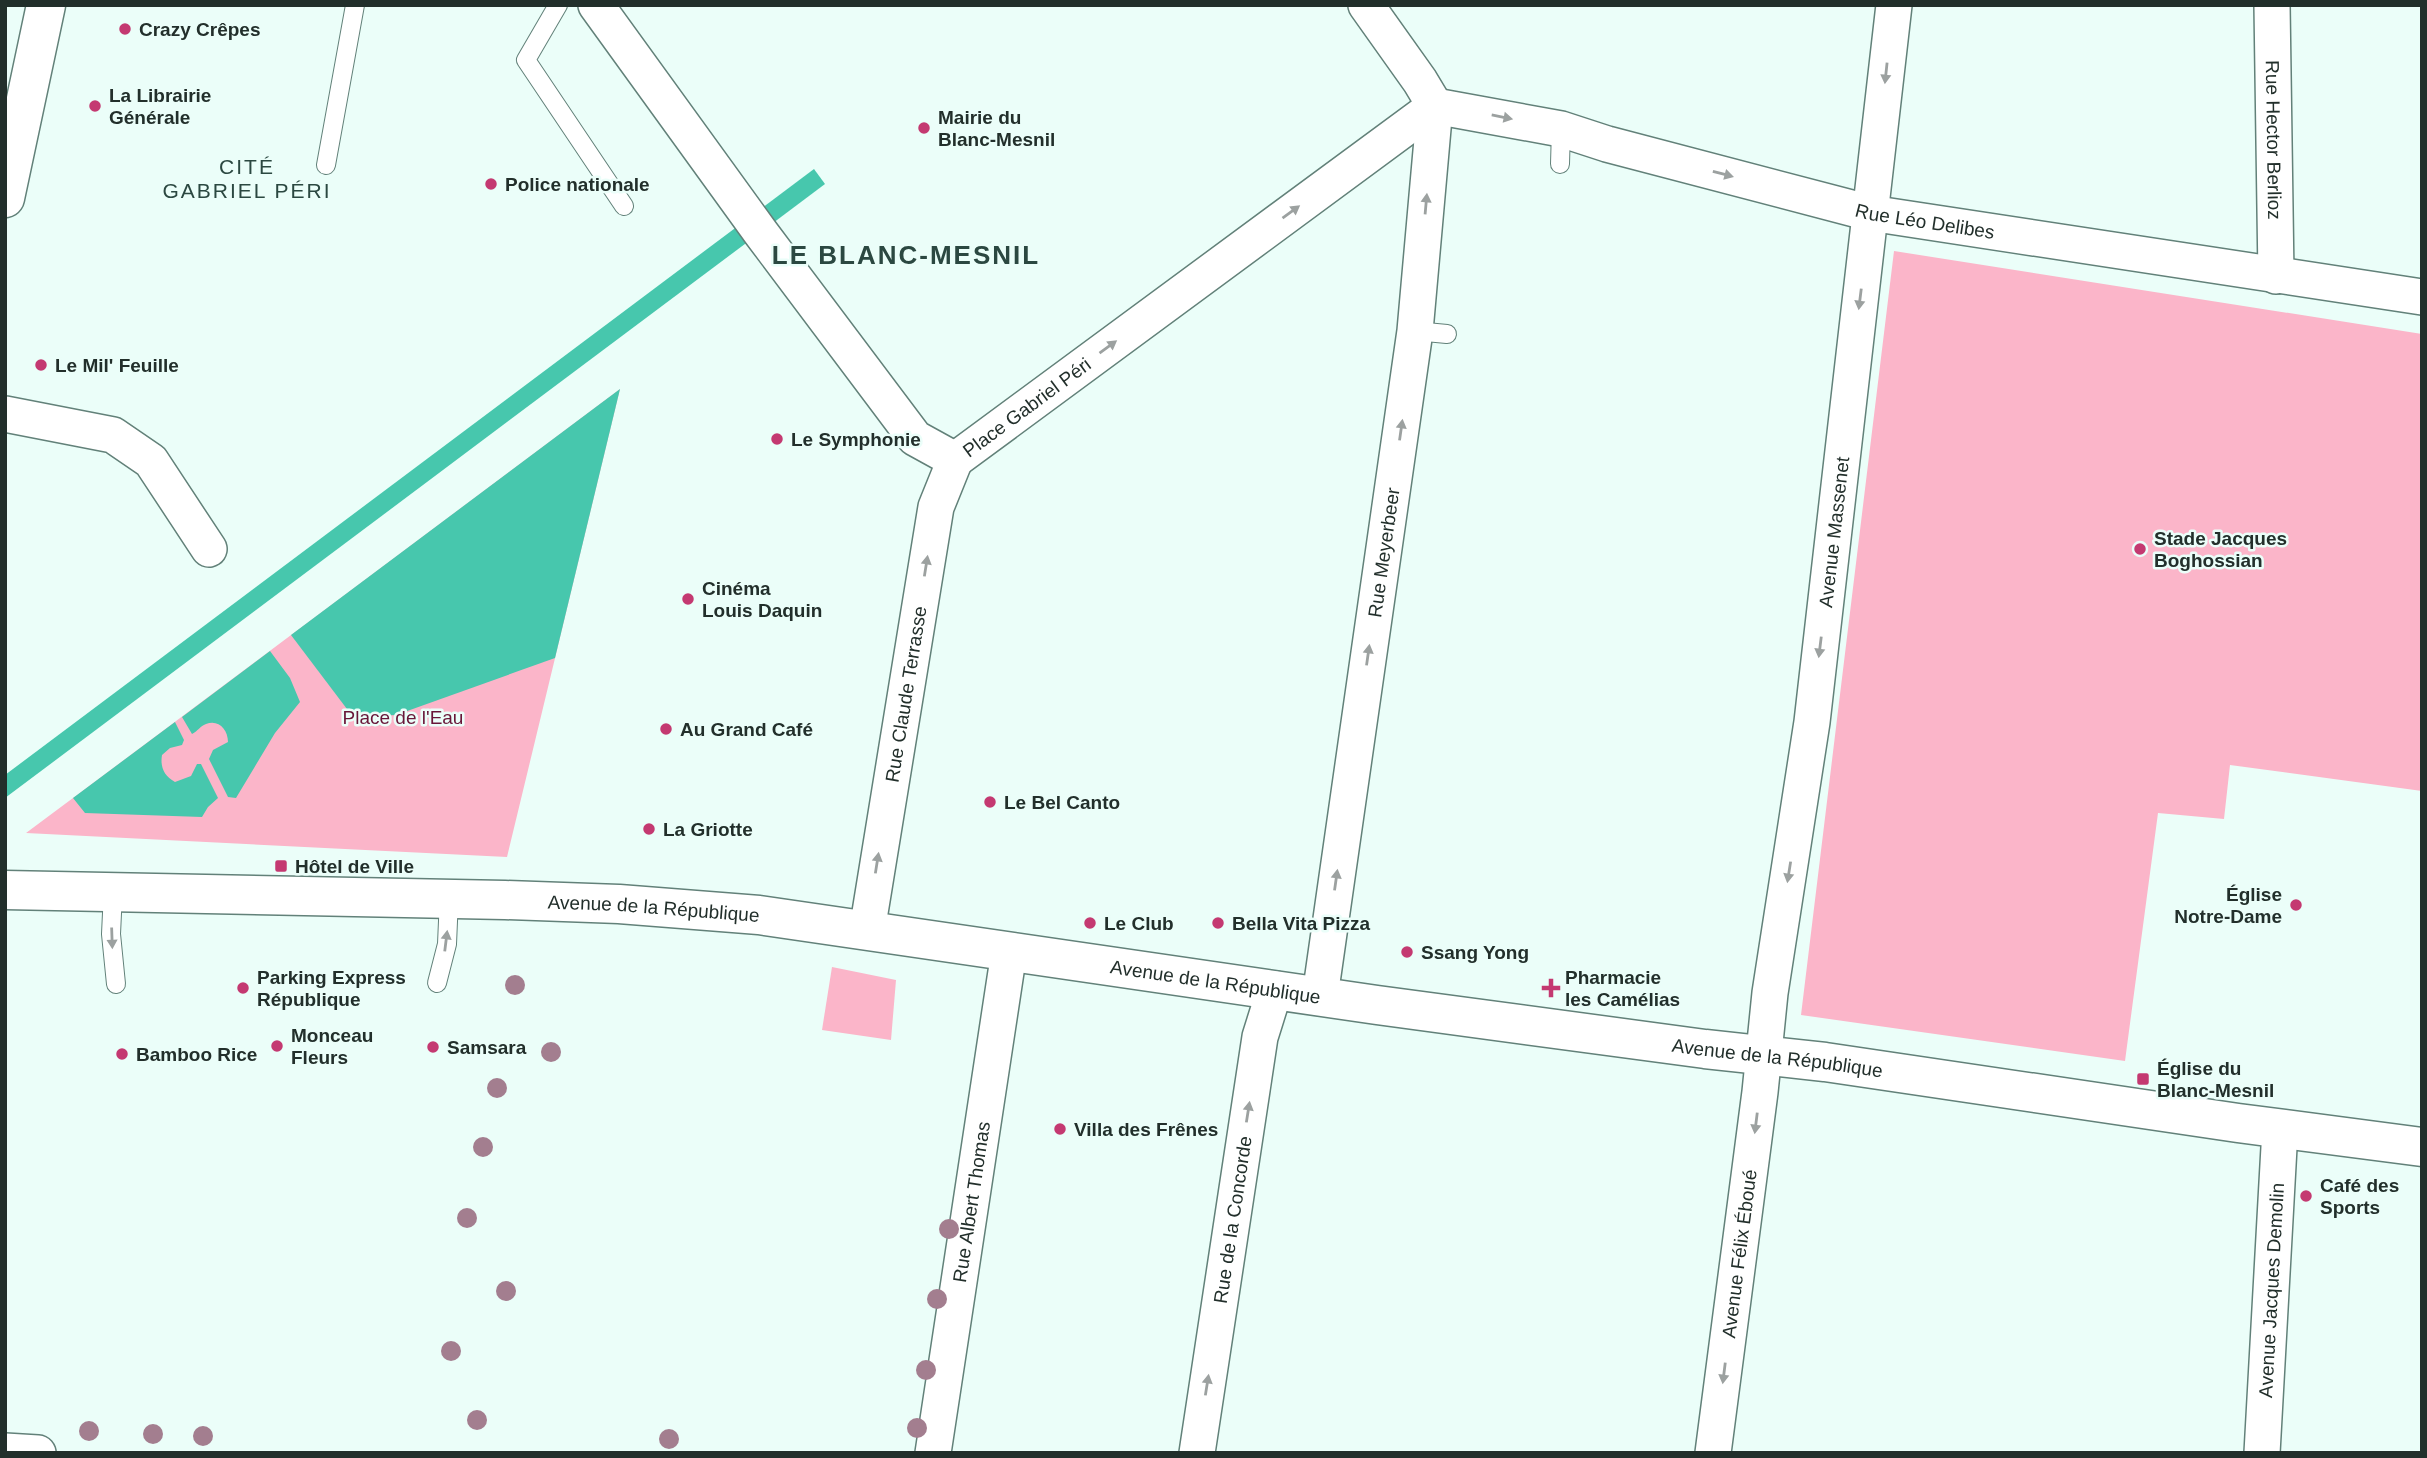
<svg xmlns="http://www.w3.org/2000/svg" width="2427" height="1458" font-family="Helvetica,sans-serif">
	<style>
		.green { fill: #fbb5c9 }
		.water { fill: #47c7ad }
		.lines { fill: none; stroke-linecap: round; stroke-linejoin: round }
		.lane-casing { stroke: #628179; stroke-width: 20 }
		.street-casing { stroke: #628179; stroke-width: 38 }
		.secondary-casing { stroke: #628179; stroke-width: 41 }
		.lane { stroke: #fff; stroke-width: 18 }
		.street { stroke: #fff; stroke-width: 35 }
		.secondary { stroke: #fff; stroke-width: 38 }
		.tree { fill: #a37e8f }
		.oneway { fill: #9ca1a0 }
		.poi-dot { fill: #c43971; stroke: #ebfef9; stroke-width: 2.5 }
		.labels { text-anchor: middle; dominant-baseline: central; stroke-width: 5; stroke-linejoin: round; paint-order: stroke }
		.poi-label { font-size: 19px; font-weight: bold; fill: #222f2b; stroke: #ebfef9; text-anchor: start }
		.street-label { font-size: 19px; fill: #222f2b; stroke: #ebfef9 }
		.park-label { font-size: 19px; fill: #681638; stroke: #ebfef9 }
		.neighbourhood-label { font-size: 21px; letter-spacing: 2px; fill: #2b4841; stroke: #ebfef9 }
		.district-label { font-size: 26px; font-weight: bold; letter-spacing: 2px; fill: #2b4841; stroke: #ebfef9 }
	</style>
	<rect width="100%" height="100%" fill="#ebfef9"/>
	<g class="green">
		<polygon points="1894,251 2422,334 2422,791 2230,765 2224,819 2158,813 2125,1061 1801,1015"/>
		<polygon points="620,389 507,857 26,833 73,798"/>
		<polygon points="832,967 896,980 891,1040 822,1030"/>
	</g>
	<g class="water">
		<polygon points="814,169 825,184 5,798 5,775"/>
		<polygon points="620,389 555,658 396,715 353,717 291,635"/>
		<path d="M 270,651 L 290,678 L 300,702 L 275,733 L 236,798 L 228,797 L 209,759 L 213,750 L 228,742 C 228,729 218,719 206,724 C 200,726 198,731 192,734 L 182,717 Z"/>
		<path d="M 175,722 L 184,740 L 182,745 L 170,748 L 162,755 C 160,767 164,776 175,782 L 191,776 L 197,764 L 201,764 L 218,798 L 208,807 L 202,817 L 85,813 L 73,798 Z"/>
	</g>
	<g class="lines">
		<g class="lane-casing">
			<g id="lane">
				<polyline points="558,5 526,60 624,206"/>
				<polyline points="1560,164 1561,129"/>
				<polyline points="326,165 355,5"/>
				<polyline points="1415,331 1447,334"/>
				<polyline points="113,892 111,934 116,984"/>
				<polyline points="437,983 447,944 449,898"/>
			</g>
		</g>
		<g class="street-casing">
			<g id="street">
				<polyline points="596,5 761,233 915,438 955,460"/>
				<polyline points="1366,5 1420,81 1435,106"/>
				<path id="s1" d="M 2272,5 L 2276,276"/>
				<path id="s2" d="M 1435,106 L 1561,129 L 1607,144 L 1870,213 L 2422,297"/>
				<polyline points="5,414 113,435 151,461 209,549"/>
				<path id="s3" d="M 955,460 L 1435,106"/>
				<path id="s4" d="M 867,931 L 936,507 L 955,460"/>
				<path id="s5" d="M 1320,996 L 1415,331 L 1435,106"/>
				<polyline points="5,1451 38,1453"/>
				<path id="s6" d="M 933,1453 L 1009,952"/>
				<path id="s7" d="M 1197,1453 L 1260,1037 L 1275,989"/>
				<path id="s8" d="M 1713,1453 L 1760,1092 L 1770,993 L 1812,722 L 1894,5"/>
				<path id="s9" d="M 2262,1453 L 2280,1129"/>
			</g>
		</g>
		<g class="secondary-casing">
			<g id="secondary">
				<polyline points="5,198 46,5"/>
				<path id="s10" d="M 5,890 L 505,900 L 619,904 L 759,915 L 1377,1005 L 1705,1049 L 1825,1062 L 2238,1123 L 2422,1147"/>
			</g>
		</g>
		<use href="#lane" class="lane"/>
		<use href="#street" class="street"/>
		<use href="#secondary" class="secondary"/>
	</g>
	<g class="tree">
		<circle cx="515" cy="985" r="10"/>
		<circle cx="551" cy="1052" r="10"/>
		<circle cx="497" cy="1088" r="10"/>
		<circle cx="483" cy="1147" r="10"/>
		<circle cx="467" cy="1218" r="10"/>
		<circle cx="949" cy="1229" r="10"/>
		<circle cx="506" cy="1291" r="10"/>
		<circle cx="937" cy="1299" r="10"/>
		<circle cx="451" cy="1351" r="10"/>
		<circle cx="926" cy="1370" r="10"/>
		<circle cx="477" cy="1420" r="10"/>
		<circle cx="917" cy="1428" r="10"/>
		<circle cx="89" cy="1431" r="10"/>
		<circle cx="153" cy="1434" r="10"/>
		<circle cx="203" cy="1436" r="10"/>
		<circle cx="669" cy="1439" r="10"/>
	</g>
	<defs><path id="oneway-solid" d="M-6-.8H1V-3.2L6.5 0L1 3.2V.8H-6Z" transform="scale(1.75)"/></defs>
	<g class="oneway">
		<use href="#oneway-solid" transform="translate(1886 73) rotate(96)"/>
		<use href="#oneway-solid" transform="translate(1502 117) rotate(11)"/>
		<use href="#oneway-solid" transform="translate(1723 174) rotate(15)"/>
		<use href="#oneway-solid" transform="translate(1426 204) rotate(-85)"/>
		<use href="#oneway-solid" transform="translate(1291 212) rotate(-36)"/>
		<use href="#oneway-solid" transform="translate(1860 299) rotate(97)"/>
		<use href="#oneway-solid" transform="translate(1108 347) rotate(-36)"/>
		<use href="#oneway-solid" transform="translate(1401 430) rotate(-82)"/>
		<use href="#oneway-solid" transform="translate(926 566) rotate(-81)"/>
		<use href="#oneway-solid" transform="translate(1820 647) rotate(97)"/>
		<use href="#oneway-solid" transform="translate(1368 655) rotate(-82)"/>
		<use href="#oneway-solid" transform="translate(877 863) rotate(-81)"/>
		<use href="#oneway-solid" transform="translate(1789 872) rotate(99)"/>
		<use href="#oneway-solid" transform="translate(1336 880) rotate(-82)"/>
		<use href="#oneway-solid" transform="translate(112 938) rotate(88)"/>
		<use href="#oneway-solid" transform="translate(446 941) rotate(-83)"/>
		<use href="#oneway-solid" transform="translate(1248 1112) rotate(-81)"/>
		<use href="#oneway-solid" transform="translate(1756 1123) rotate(97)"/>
		<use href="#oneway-solid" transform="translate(1724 1373) rotate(97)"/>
		<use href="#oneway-solid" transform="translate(1207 1385) rotate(-81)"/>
	</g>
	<g class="poi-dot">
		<circle cx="125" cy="29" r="7"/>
		<circle cx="95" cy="106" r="7"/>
		<circle cx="924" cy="128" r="7"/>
		<circle cx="491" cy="184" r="7"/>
		<circle cx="41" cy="365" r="7"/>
		<circle cx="777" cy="439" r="7"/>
		<circle cx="2140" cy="549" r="7"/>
		<circle cx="688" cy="599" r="7"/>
		<circle cx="666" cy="729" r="7"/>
		<circle cx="990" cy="802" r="7"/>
		<circle cx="649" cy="829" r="7"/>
		<rect x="274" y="859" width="14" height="14" rx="3.5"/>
		<circle cx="2296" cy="905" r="7"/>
		<circle cx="1090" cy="923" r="7"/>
		<circle cx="1218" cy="923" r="7"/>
		<circle cx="1407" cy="952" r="7"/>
		<circle cx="243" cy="988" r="7"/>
		<path d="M1547.5 977.5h7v7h7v7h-7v7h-7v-7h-7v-7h7z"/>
		<circle cx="277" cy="1046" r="7"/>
		<circle cx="433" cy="1047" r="7"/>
		<circle cx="122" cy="1054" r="7"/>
		<rect x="2136" y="1072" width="14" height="14" rx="3.5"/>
		<circle cx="1060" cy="1129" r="7"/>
		<circle cx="2306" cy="1196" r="7"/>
	</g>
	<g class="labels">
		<g class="poi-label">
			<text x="139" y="29">Crazy Crêpes</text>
			<text x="109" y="95">La Librairie<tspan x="109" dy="22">Générale</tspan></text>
			<text x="938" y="117">Mairie du<tspan x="938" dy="22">Blanc-Mesnil</tspan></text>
			<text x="505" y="184">Police nationale</text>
			<text x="55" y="365">Le Mil' Feuille</text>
			<text x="791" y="439">Le Symphonie</text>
			<text x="2154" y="538">Stade Jacques<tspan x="2154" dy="22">Boghossian</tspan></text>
			<text x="702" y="588">Cinéma<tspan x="702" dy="22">Louis Daquin</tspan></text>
			<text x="680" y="729">Au Grand Café</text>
			<text x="1004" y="802">Le Bel Canto</text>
			<text x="663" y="829">La Griotte</text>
			<text x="295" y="866">Hôtel de Ville</text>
			<text x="2282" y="894" text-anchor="end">Église<tspan x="2282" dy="22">Notre-Dame</tspan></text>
			<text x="1104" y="923">Le Club</text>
			<text x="1232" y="923">Bella Vita Pizza</text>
			<text x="1421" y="952">Ssang Yong</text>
			<text x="257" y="977">Parking Express<tspan x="257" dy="22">République</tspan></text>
			<text x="1565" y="977">Pharmacie<tspan x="1565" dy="22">les Camélias</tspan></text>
			<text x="291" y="1035">Monceau<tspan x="291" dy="22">Fleurs</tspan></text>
			<text x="447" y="1047">Samsara</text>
			<text x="136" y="1054">Bamboo Rice</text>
			<text x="2157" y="1068">Église du<tspan x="2157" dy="22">Blanc-Mesnil</tspan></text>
			<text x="1074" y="1129">Villa des Frênes</text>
			<text x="2320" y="1185">Café des<tspan x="2320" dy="22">Sports</tspan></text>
		</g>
		<g class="street-label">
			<text stroke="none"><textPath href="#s1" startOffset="135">Rue Hector Berlioz</textPath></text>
			<text stroke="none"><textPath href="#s2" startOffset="504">Rue Léo Delibes</textPath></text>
			<text stroke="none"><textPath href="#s3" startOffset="89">Place Gabriel Péri</textPath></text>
			<text stroke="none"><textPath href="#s8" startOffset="929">Avenue Massenet</textPath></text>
			<text stroke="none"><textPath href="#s5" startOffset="448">Rue Meyerbeer</textPath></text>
			<text stroke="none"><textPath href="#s4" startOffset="240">Rue Claude Terrasse</textPath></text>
			<text stroke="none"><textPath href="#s10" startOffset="649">Avenue de la République</textPath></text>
			<text stroke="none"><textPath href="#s10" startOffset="1216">Avenue de la République</textPath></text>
			<text stroke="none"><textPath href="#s10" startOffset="1783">Avenue de la République</textPath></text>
			<text stroke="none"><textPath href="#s6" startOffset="254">Rue Albert Thomas</textPath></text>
			<text stroke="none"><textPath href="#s7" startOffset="236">Rue de la Concorde</textPath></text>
			<text stroke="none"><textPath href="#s8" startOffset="201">Avenue Félix Éboué</textPath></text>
			<text stroke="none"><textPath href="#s9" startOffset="163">Avenue Jacques Demolin</textPath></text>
		</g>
		<g class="park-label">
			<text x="403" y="717">Place de l'Eau</text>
		</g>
		<g class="neighbourhood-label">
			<text x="247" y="166">CITÉ<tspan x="247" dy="24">GABRIEL PÉRI</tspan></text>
		</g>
		<g class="district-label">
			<text x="906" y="255">LE BLANC-MESNIL</text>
		</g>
	</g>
	<rect width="2427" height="1458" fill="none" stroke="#222f2b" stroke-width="14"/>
</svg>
